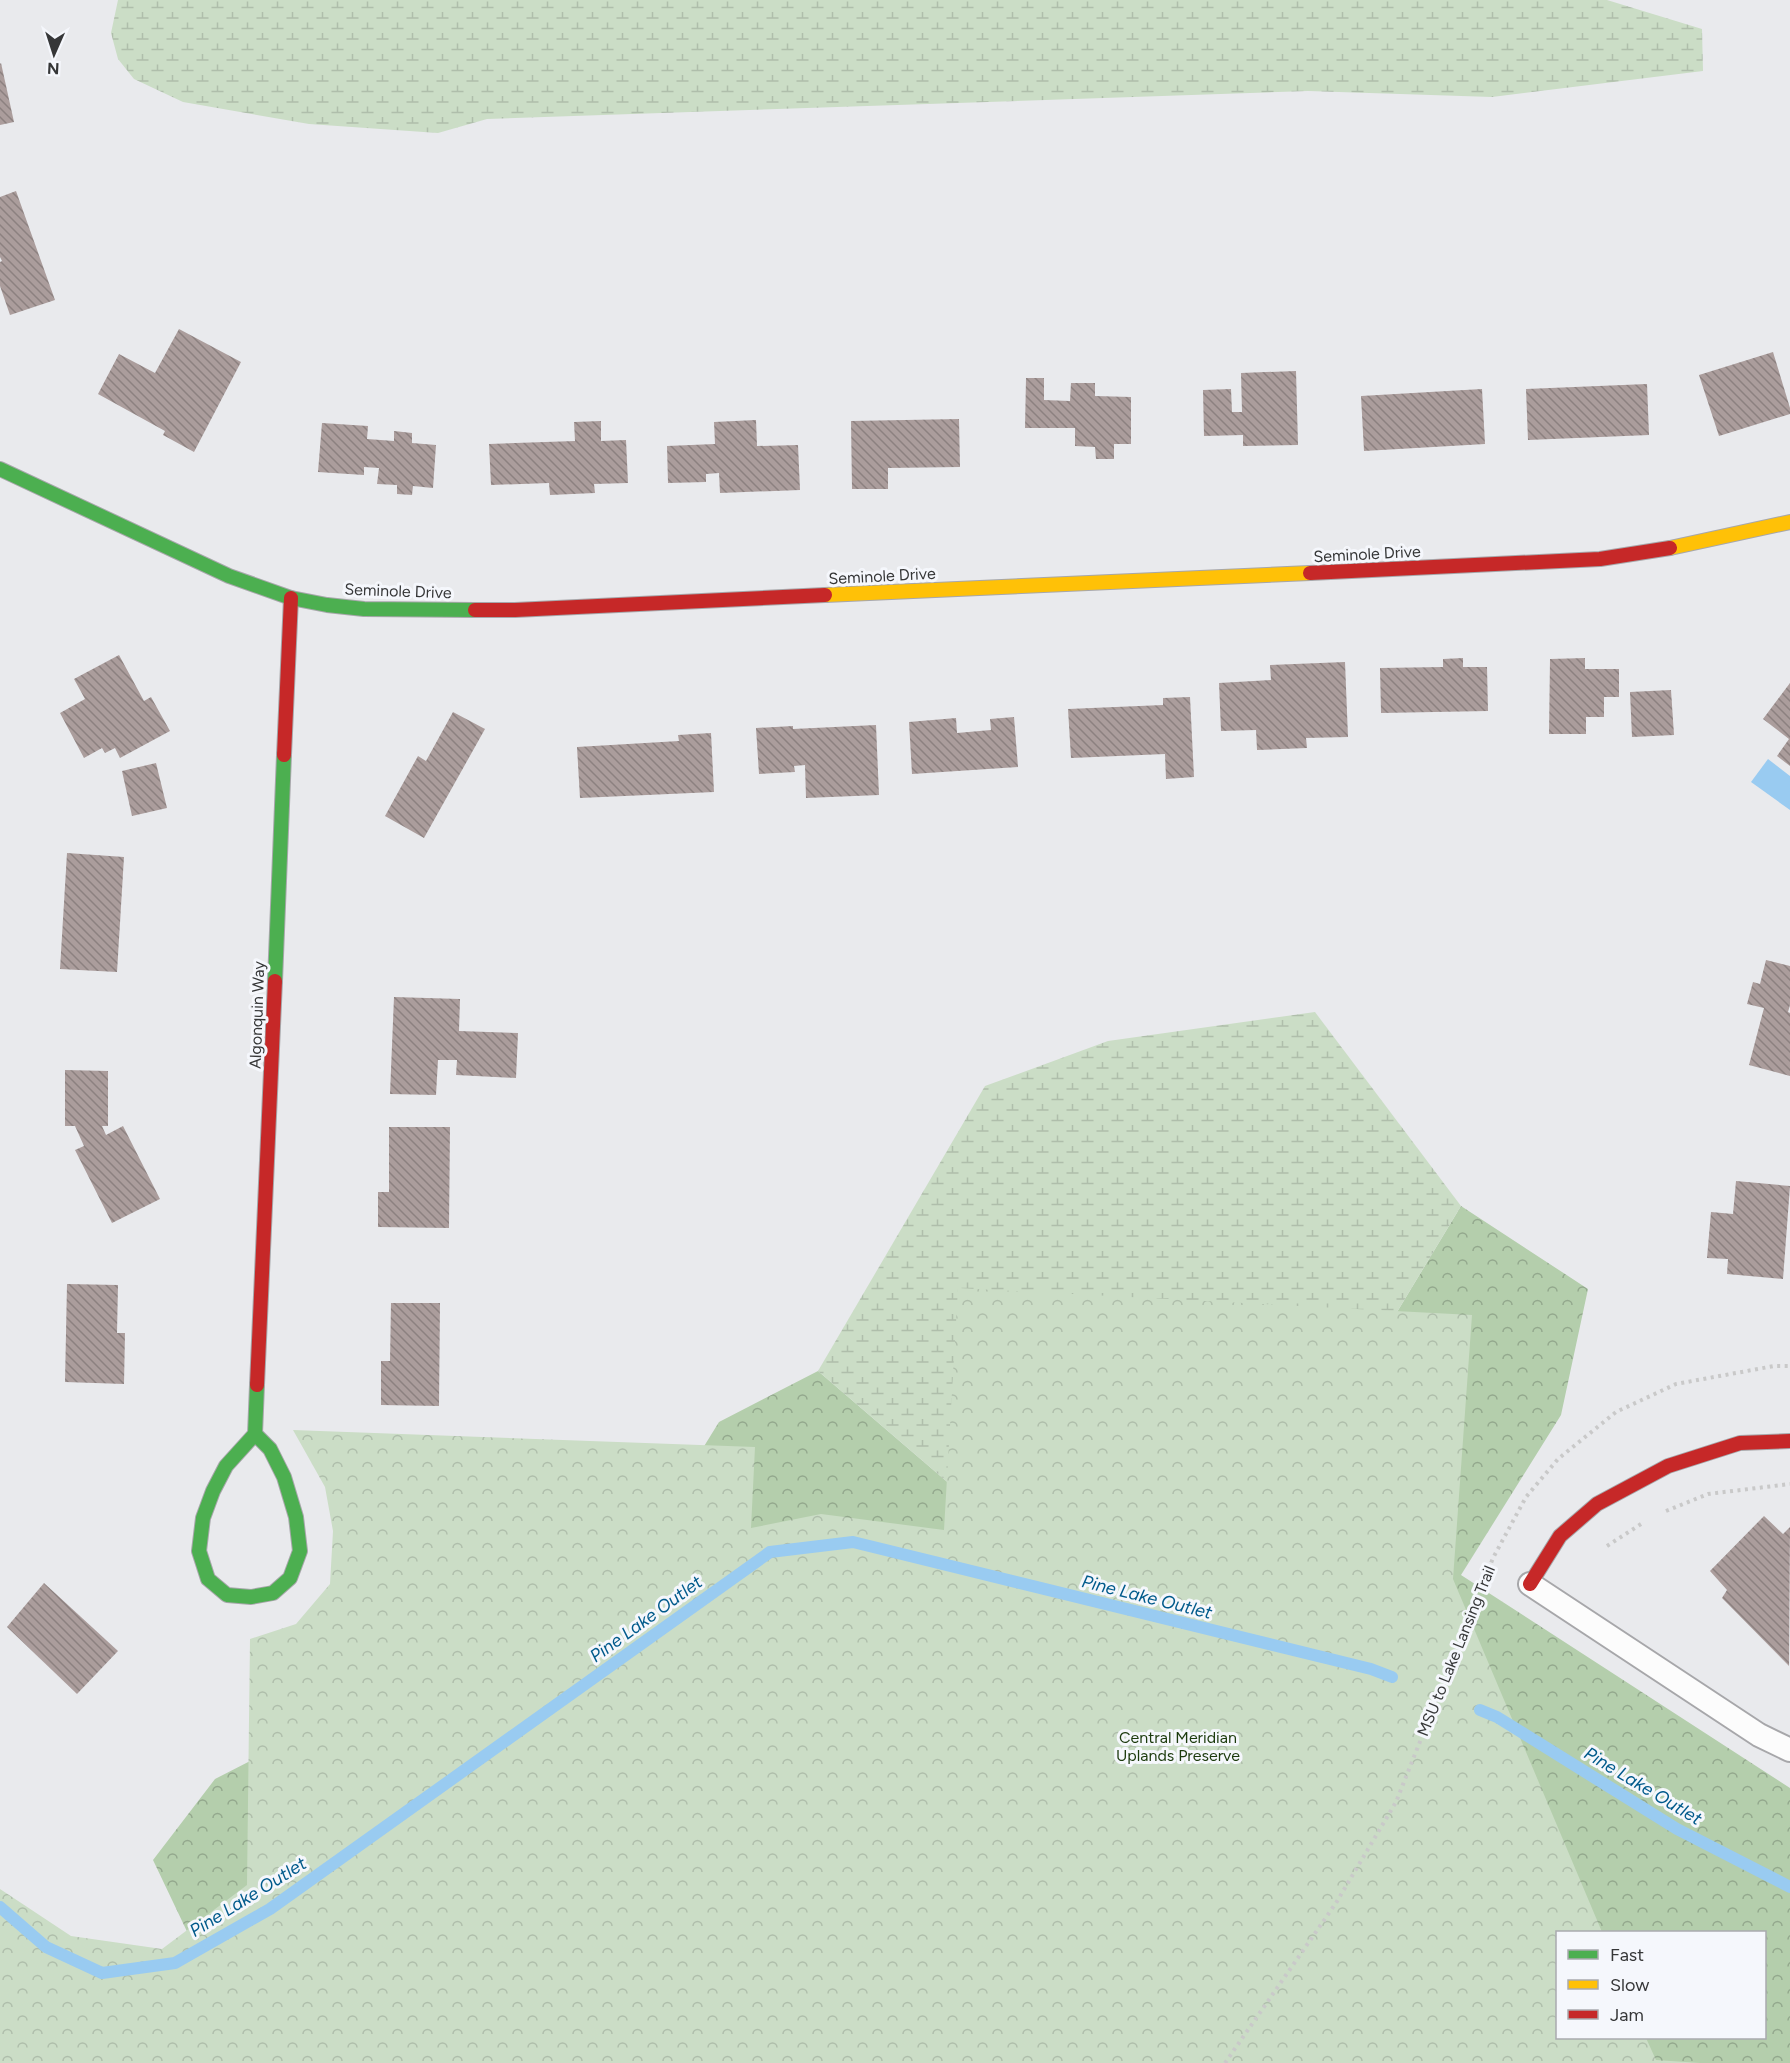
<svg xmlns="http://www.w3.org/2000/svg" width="1790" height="2063" font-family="Figtree,sans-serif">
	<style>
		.forest { fill: url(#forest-crowns); fill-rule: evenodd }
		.wetland { fill: url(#wetland-marsh) }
		.park { fill: url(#park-crowns) }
		.water { fill: #99cbf1 }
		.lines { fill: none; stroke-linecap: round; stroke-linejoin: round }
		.stream { stroke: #99cbf1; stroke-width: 12 }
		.building { fill: url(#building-back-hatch) }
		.lane-casing { stroke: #a7a7aa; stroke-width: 26 }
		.fast-casing { stroke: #a7a7aa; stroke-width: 16 }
		.slow-casing { stroke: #a7a7aa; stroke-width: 16 }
		.jam-casing { stroke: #a7a7aa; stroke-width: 16 }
		.path { stroke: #c9c9c9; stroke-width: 4; stroke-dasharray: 3 4.5; stroke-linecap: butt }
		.lane { stroke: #fcfcfc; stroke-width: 22 }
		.fast { stroke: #4caf50; stroke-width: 14 }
		.slow { stroke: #ffc107; stroke-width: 14 }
		.jam { stroke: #c62828; stroke-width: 14 }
		.labels { text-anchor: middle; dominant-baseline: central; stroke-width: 6; stroke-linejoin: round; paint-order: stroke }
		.street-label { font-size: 16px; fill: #363738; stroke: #f5f7fc }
		.park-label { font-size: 16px; fill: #1b3a0c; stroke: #f5f7fc }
		.water-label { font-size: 18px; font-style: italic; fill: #005a8b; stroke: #f5f7fc }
	</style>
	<defs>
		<pattern id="forest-crowns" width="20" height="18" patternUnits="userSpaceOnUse" patternTransform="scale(1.5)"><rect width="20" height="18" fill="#b4ceac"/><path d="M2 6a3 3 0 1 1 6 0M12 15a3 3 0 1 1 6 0" fill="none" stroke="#93a88d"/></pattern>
		<pattern id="wetland-marsh" width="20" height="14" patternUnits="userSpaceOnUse" patternTransform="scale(1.5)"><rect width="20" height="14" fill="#cbddc6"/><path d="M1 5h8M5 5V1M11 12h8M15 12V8" fill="none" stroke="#afbeab"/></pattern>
		<pattern id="park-crowns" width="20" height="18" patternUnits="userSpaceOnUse" patternTransform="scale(1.5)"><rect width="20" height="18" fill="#cbddc6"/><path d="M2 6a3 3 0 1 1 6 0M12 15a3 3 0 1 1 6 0" fill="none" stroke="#afbeab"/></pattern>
		<pattern id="building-back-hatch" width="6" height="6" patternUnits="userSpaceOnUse" patternTransform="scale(1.5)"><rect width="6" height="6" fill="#ab9d9c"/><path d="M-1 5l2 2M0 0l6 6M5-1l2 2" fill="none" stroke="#8c8180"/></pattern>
	</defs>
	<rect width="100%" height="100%" fill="#e9eaed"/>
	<path class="forest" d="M 1461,1206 L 1588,1289 L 1561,1415 L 1461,1575 L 1790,1788 L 1790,2063 L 0,2063 L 0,1977 L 212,1984 L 153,1860 L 215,1779 L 425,1672 L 656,1524 L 719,1422 L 818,1371 L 952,1486 L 1190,1655 ZM 1558,1932 L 1764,1932 L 1764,2038 L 1558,2038 Z"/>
	<g class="wetland">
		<polygon points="118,0 1607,0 1702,29 1703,71 1492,97 1308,91 487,119 438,133 309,124 183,102 134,79 118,59 111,33"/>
		<polygon points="1315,1012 1461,1206 1190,1655 952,1486 818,1371 985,1086 1108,1041"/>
	</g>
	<polygon class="park" points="958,1288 1472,1315 1453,1579 1602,1932 1558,1932 1558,2038 1646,2038 1656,2060 1700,2063 0,2063 0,1889 71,1936 162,1949 247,1885 250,1639 296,1624 330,1584 333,1531 325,1487 293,1430 755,1447 751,1528 821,1514 944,1530"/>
	<polygon class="water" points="1768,759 1790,776 1790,810 1751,782"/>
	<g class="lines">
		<g class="stream">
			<polyline points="1480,1710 1497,1717 1677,1829 1790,1887"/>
			<polyline points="0,1907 46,1947 102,1973 175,1963 270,1909 770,1552 853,1542 1371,1669 1392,1677"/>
		</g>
	</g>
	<g class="building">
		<polygon points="1,63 14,122 0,125 0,64"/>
		<polygon points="16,191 55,300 10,315 0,286 0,262 2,261 0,257 0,197"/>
		<polygon points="179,329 241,362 194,452 163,435 165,431 98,394 119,354 155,373"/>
		<polygon points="1773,352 1790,408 1790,414 1719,436 1699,375"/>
		<polygon points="1296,371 1298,445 1243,446 1243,435 1204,436 1203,390 1231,389 1232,412 1242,412 1241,373"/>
		<polygon points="1026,378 1044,378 1044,400 1070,401 1071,383 1095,383 1095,396 1131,397 1131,444 1114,444 1114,459 1096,459 1095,447 1075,446 1075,428 1025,428"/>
		<polygon points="1647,384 1649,435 1528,440 1526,389"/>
		<polygon points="1482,389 1485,444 1364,451 1361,396"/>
		<polygon points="959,419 960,467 888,468 888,489 852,489 851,421"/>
		<polygon points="756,420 757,446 798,445 800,490 720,493 719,473 706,474 706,482 668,483 667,446 715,444 714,422"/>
		<polygon points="601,421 601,441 626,440 628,483 594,484 595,493 550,495 549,483 491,485 489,444 575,441 574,422"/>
		<polygon points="322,423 368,426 367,439 394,441 394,431 412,433 412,443 436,445 433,488 413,486 412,495 397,494 397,485 377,484 379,468 364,467 364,475 318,472"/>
		<polygon points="119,655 144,701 151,697 170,731 120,758 115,748 105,753 102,748 84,758 60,713 85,699 74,679"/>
		<polygon points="1463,658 1463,667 1487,667 1488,711 1381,713 1380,668 1443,667 1443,659"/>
		<polygon points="1585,658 1585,669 1619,669 1619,697 1604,697 1604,717 1586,717 1586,734 1549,734 1550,659"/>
		<polygon points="1345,662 1348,737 1306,738 1307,748 1257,750 1256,730 1221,731 1219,683 1271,680 1270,665"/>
		<polygon points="1790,683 1790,766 1777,756 1789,739 1763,719"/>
		<polygon points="1671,690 1674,735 1632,737 1630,692"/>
		<polygon points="1190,697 1194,777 1166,779 1165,754 1071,758 1068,709 1163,705 1163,698"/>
		<polygon points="453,712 485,729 424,838 385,816 418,756 426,761"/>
		<polygon points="1014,717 1018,767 912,774 909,722 956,718 957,733 991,730 990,719"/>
		<polygon points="876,725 879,795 806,798 805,765 794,766 795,772 759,774 756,728 793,726 793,729"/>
		<polygon points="711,733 714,792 580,798 577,747 679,741 678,735"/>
		<polygon points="156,763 167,808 132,816 122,771"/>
		<polygon points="67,853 124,857 117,972 60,969"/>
		<polygon points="1766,960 1790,966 1790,1005 1788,1012 1790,1013 1790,1076 1749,1065 1764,1008 1747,1004 1753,982 1760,984"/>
		<polygon points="394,997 460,999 459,1031 518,1033 516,1078 456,1075 457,1060 438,1060 436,1095 390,1094"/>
		<polygon points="65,1070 108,1071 108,1126 102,1126 106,1135 123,1126 160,1199 112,1223 75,1150 84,1146 75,1126 65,1126"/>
		<polygon points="389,1127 450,1127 449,1228 378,1227 378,1192 389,1192"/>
		<polygon points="1736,1181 1790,1186 1783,1279 1727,1274 1728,1259 1707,1258 1711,1212 1733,1214"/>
		<polygon points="67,1284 118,1285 117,1333 125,1333 124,1384 65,1382"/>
		<polygon points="391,1303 440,1303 439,1406 381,1405 381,1361 390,1361"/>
		<polygon points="1764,1516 1783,1534 1790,1527 1789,1666 1722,1598 1727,1590 1710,1571"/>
		<polygon points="44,1583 118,1651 77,1694 7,1627"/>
	</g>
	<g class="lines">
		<g class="lane-casing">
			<polyline id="lane" points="1530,1584 1759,1735 1790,1750"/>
		</g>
		<g class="fast-casing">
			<g id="fast">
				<polyline points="0,469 229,576 291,598 327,605 364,609 475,610"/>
				<polyline points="275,981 284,755"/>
				<polyline points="255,1434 270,1449 284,1477 296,1517 300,1551 290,1578 273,1593 251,1597 227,1595 208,1579 199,1551 203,1518 213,1491 226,1466 255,1434 257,1385"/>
			</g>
		</g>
		<g class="slow-casing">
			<g id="slow">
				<polyline points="1670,548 1790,522"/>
				<polyline points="825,595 1310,573"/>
			</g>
		</g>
		<g class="jam-casing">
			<g id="jam">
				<polyline points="1310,573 1600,559 1670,548"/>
				<polyline points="475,610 515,610 825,595"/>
				<polyline points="284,755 291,598"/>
				<polyline points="257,1385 275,981"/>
				<polyline points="1530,1584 1560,1536 1597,1504 1668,1466 1740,1443 1790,1441"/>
			</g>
		</g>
		<g class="path">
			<polyline points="1666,1511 1708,1494 1790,1484"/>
			<polyline points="1607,1546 1641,1524"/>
			<polyline points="1225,2063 1336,1903 1396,1802 1493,1558 1526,1497 1558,1459 1616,1412 1676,1384 1774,1366 1790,1366"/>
		</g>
		<use href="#lane" class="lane"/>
		<use href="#fast" class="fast"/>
		<use href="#slow" class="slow"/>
		<use href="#jam" class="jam"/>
	</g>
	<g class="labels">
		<g class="street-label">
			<text transform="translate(1367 554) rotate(-3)">Seminole Drive</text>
			<text transform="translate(882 576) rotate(-3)">Seminole Drive</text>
			<text transform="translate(398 591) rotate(2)">Seminole Drive</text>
			<text transform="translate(257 1015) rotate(-88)">Algonquin Way</text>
			<text transform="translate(1456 1651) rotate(-68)">MSU to Lake Lansing Trail</text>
		</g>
		<g class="park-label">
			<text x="1178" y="1737">Central Meridian<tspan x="1178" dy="18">Uplands Preserve</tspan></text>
		</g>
		<g class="water-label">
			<text transform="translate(1147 1597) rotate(14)">Pine Lake Outlet</text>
			<text transform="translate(646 1619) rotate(-36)">Pine Lake Outlet</text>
			<text transform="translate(1643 1786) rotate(31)">Pine Lake Outlet</text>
			<text transform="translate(248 1897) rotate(-32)">Pine Lake Outlet</text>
		</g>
	</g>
	<rect x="1556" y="1931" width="210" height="108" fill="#f5f7fc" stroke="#a9aaae" stroke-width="1.5"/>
	<rect x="1568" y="1950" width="30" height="9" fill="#4caf50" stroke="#a9aaae" stroke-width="1.5"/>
	<text x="1610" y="1961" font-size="18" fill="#363738">Fast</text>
	<rect x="1568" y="1980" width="30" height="9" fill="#ffc107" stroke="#a9aaae" stroke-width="1.5"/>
	<text x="1610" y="1991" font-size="18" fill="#363738">Slow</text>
	<rect x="1568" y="2010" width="30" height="9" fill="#c62828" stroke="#a9aaae" stroke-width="1.5"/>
	<text x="1610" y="2021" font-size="18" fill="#363738">Jam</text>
	<g transform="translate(54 54) rotate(183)" stroke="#f5f7fc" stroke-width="4.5" paint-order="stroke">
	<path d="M0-4.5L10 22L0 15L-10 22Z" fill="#363738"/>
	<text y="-9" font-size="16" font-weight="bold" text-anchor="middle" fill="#363738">N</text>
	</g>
</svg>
